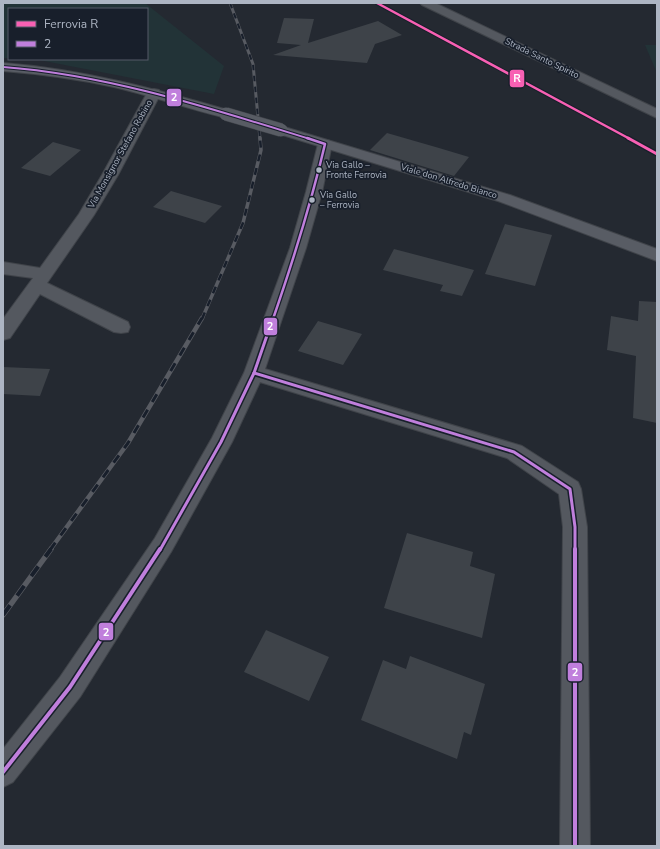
<svg xmlns="http://www.w3.org/2000/svg" width="660" height="849" font-family="'Nunito Sans',sans-serif">
	<style>
		.green { fill: #223337 }
		.building { fill: #3e4349 }
		.lines { fill: none; stroke-linecap: round; stroke-linejoin: round }
		.street-casing { stroke: #40444a; stroke-width: 2 }
		.secondary-casing { stroke: #40444a; stroke-width: 2 }
		.street { fill: #54585f; fill-rule: evenodd }
		.secondary { fill: #585c64; fill-rule: evenodd }
		.rail-far3-casing { stroke: #585b62; stroke-width: 3 }
		.rail-far2-casing { stroke: #585b62; stroke-width: 3.5 }
		.rail-far1-casing { stroke: #585b62; stroke-width: 4.5 }
		.rail-casing { stroke: #585b62; stroke-width: 5.5 }
		.rail-far3 { stroke: #181f2b; stroke-width: 2; stroke-dasharray: 5.5; stroke-linecap: butt }
		.rail-far2 { stroke: #181f2b; stroke-width: 2.5; stroke-dasharray: 7; stroke-linecap: butt }
		.rail-far1 { stroke: #181f2b; stroke-width: 3; stroke-dasharray: 9; stroke-linecap: butt }
		.rail { stroke: #181f2b; stroke-width: 4; stroke-dasharray: 12; stroke-linecap: butt }
		.secondary-bridge-casing { stroke: #40444a; stroke-width: 14; stroke-linecap: butt }
		.secondary-bridge { stroke: #585c64; stroke-width: 13 }
		.bus-1-far3-casing { stroke: #181f2b; stroke-width: 4 }
		.bus-1-far2-casing { stroke: #181f2b; stroke-width: 5 }
		.bus-1-far1-casing { stroke: #181f2b; stroke-width: 6 }
		.bus-1-casing { stroke: #181f2b; stroke-width: 7 }
		.bus-1-far3 { stroke: #c07fdc; stroke-width: 2 }
		.bus-1-far2 { stroke: #c07fdc; stroke-width: 2.5 }
		.bus-1-far1 { stroke: #c07fdc; stroke-width: 3 }
		.bus-1 { stroke: #c07fdc; stroke-width: 4 }
		.rail-1-far1-casing { stroke: #181f2b; stroke-width: 4.5 }
		.rail-1-casing { stroke: #181f2b; stroke-width: 5.5 }
		.rail-1-far1 { stroke: #f860b3; stroke-width: 2.5 }
		.rail-1 { stroke: #f860b3; stroke-width: 3 }
		.bus-dot { fill: #adb5c3; stroke: #181f2b; stroke-width: 1.5 }
		.labels { text-anchor: middle; dominant-baseline: central; stroke-width: 3.5; stroke-linejoin: round; paint-order: stroke }
		.far-street-label { font-size: 9px; fill: #adb5c3; stroke: #181f2b }
		.far-bus-label { font-size: 9px; fill: #adb5c3; stroke: #181f2b; text-anchor: start }
		.line-badge { stroke: #181f2b; stroke-width: 1.5 }
		.badge-label { font-size: 11px; text-anchor: middle; font-weight: bold; fill: #fff }
	</style>
	<rect width="100%" height="100%" fill="#242931"/>
	<g class="green">
		<polygon points="3,3 145,3 224,66 214,94 39,60 24,59 147,59 147,9 9,9 9,58 3,58"/>
		<polygon points="645,45 657,45 657,73"/>
	</g>
	<g class="building">
		<polygon points="284,18 314,19 308,43 378,21 402,35 375,44 367,63 273,55 301,45 277,43"/>
		<polygon points="387,133 439,148 469,157 454,176 370,150"/>
		<polygon points="53,142 81,150 50,176 21,168"/>
		<polygon points="171,191 222,206 205,223 153,207"/>
		<polygon points="505,224 552,235 535,286 485,274"/>
		<polygon points="394,249 474,270 462,296 440,291 443,285 383,270"/>
		<polygon points="639,301 657,302 657,423 633,418 636,356 607,350 611,316 638,321"/>
		<polygon points="318,321 362,334 343,365 298,351"/>
		<polygon points="3,367 50,369 40,396 3,394"/>
		<polygon points="407,533 473,552 470,566 495,574 482,638 384,608"/>
		<polygon points="266,630 329,657 309,701 244,672"/>
		<polygon points="410,656 485,684 471,735 464,732 457,759 361,720 383,660 406,669"/>
	</g>
	<g class="lines">
		<g class="street-casing">
			<g id="street">
				<polygon points="420,3 435,3 657,109 657,118 422,5"/>
				<polygon points="154,89 159,90 161,93 118,175 94,215 47,283 128,322 130,327 128,332 121,333 114,332 40,294 10,338 3,340 3,319 33,278 3,274 3,262 40,268 79,214 102,175 147,93 149,90"/>
				<polygon points="325,140 330,141 332,144 322,192 306,248 265,369 522,446 578,482 581,489 587,527 590,846 560,846 563,527 559,494 507,458 260,382 232,442 171,552 80,697 13,782 3,787 3,749 60,677 155,538 212,438 244,373 290,248 306,192 318,144 320,141"/>
			</g>
		</g>
		<g class="secondary-casing">
			<g id="secondary">
				<path d="M 3,63 C 81,69 156,89 231,111 L 233,114 L 231,117 L 226,118 C 189,109 152,96 114,87 C 78,79 41,74 3,71 Z"/>
				<polygon points="281,126 510,195 657,249 657,261 498,201 276,133 274,130 276,127"/>
			</g>
		</g>
		<use href="#street" class="street"/>
		<use href="#secondary" class="secondary"/>
		<g class="rail-far3-casing">
			<polyline id="rail-far3" points="230,3 253,64 260,139"/>
		</g>
		<g class="rail-far2-casing">
			<polyline id="rail-far2" points="202,319 243,223 261,150 260,138"/>
		</g>
		<g class="rail-far1-casing">
			<polyline id="rail-far1" points="50,550 128,443 202,318"/>
		</g>
		<g class="rail-casing">
			<polyline id="rail" points="3,615 51,549"/>
		</g>
		<use href="#rail-far3" class="rail-far3"/>
		<use href="#rail-far2" class="rail-far2"/>
		<use href="#rail-far1" class="rail-far1"/>
		<use href="#rail" class="rail"/>
		<g class="secondary-bridge-casing">
			<polyline id="secondary-bridge" points="226,114 281,130"/>
		</g>
		<use href="#secondary-bridge" class="secondary-bridge"/>
		<g class="bus-1-far3-casing">
			<path id="bus-1-far3" d="M 3,67 C 109,75 209,108 310,139"/>
		</g>
		<g class="bus-1-far2-casing">
			<path id="bus-1-far2" d="M 273,319 C 293,261 311,204 325,144 L 307,138"/>
		</g>
		<g class="bus-1-far1-casing">
			<g id="bus-1-far1">
				<polyline points="254,373 514,452 570,489 575,527 575,550"/>
				<polyline points="160,550 221,442 254,373 273,318"/>
			</g>
		</g>
		<g class="bus-1-casing">
			<g id="bus-1">
				<polyline points="575,549 575,846"/>
				<polyline points="3,772 70,687 160,549"/>
			</g>
		</g>
		<use href="#bus-1-far3" class="bus-1-far3"/>
		<use href="#bus-1-far2" class="bus-1-far2"/>
		<use href="#bus-1-far1" class="bus-1-far1"/>
		<use href="#bus-1" class="bus-1"/>
		<g class="rail-1-far1-casing">
			<polyline id="rail-1-far1" points="377,3 630,139"/>
		</g>
		<g class="rail-1-casing">
			<polyline id="rail-1" points="628,138 657,154"/>
		</g>
		<use href="#rail-1-far1" class="rail-1-far1"/>
		<use href="#rail-1" class="rail-1"/>
	</g>
	<g class="bus-dot">
		<circle cx="319" cy="170" r="3.5"/>
		<circle cx="312" cy="200" r="3.5"/>
	</g>
	<g class="labels">
		<g class="far-street-label">
			<text transform="translate(542 58) rotate(26)">Strada Santo Spirito</text>
			<text transform="translate(120 154) rotate(-61)">Via Monsignor Stefano Robino</text>
			<text transform="translate(449 181) rotate(17)">Viale don Alfredo Bianco</text>
		</g>
		<g class="far-bus-label">
			<text x="326" y="165">Via Gallo –<tspan x="326" dy="10">Fronte Ferrovia</tspan></text>
			<text x="320" y="195">Via Gallo<tspan x="320" dy="10">– Ferrovia</tspan></text>
		</g>
	</g>
	<g class="line-badge">
		<rect x="509" y="69" width="16" height="19" rx="4" fill="#f860b3"/>
		<rect x="166" y="88" width="16" height="19" rx="4" fill="#c07fdc"/>
		<rect x="263" y="317" width="15" height="19" rx="4" fill="#c07fdc"/>
		<rect x="98" y="622" width="16" height="19" rx="4" fill="#c07fdc"/>
		<rect x="567" y="662" width="16" height="20" rx="4" fill="#c07fdc"/>
	</g>
	<g class="badge-label">
		<text x="517" y="82">R</text>
		<text x="174" y="101">2</text>
		<text x="270" y="330">2</text>
		<text x="106" y="636">2</text>
		<text x="575" y="676">2</text>
	</g>
	<rect width="660" height="849" fill="none" stroke="#adb5c3" stroke-width="8"/>
	<rect x="8" y="8" width="140" height="52" fill="#181f2b" stroke="#545b68"/>
	<rect x="16" y="21" width="20" height="6" fill="#f860b3" stroke="#545b68"/>
	<text x="44" y="28" font-size="12" fill="#adb5c3">Ferrovia R</text>
	<rect x="16" y="41" width="20" height="6" fill="#c07fdc" stroke="#545b68"/>
	<text x="44" y="48" font-size="12" fill="#adb5c3">2</text>
</svg>
